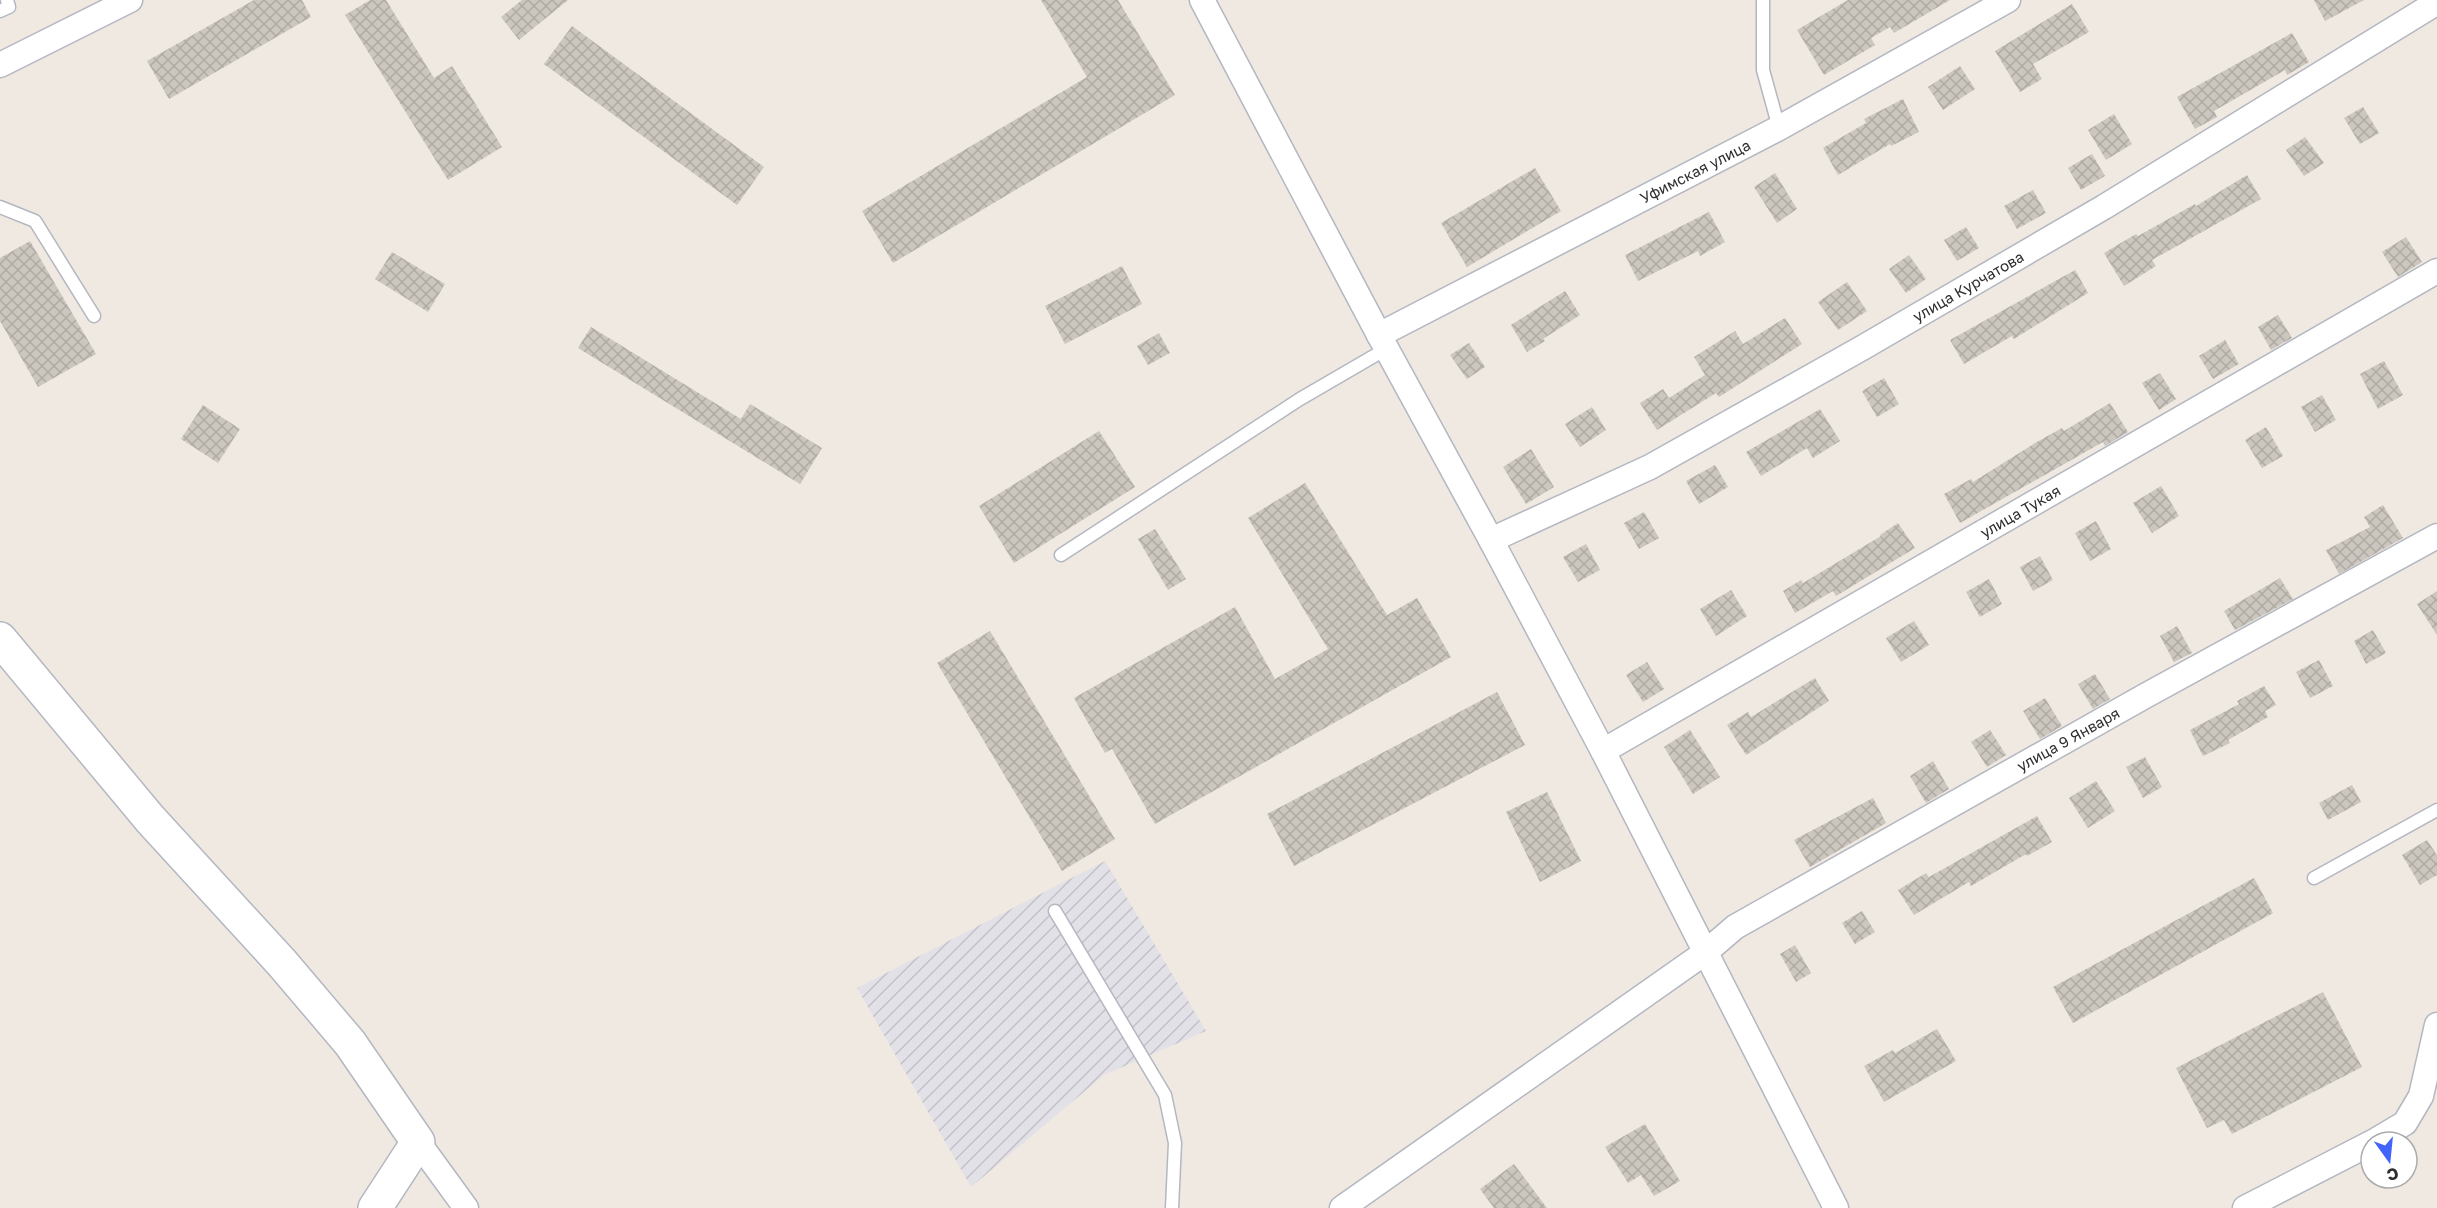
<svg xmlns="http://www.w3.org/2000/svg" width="2437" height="1208" font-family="'Golos Text',sans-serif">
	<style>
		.industrial { fill: url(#industrial-furrows) }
		.building { fill: url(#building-cross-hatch) }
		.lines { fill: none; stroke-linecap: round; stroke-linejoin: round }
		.lane-casing { stroke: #b4b7c1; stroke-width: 15 }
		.street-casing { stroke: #b4b7c1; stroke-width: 27 }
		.secondary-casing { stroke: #b4b7c1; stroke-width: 36 }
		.lane { stroke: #fff; stroke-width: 12 }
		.street { stroke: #fff; stroke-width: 24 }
		.secondary { stroke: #fff; stroke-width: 33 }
		.labels { text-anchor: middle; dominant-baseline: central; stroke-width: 4.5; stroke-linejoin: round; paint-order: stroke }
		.street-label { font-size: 15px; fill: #2e2e2e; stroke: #fff }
	</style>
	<defs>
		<pattern id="industrial-furrows" width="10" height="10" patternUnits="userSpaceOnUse" patternTransform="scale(1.5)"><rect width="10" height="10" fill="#e3e1e8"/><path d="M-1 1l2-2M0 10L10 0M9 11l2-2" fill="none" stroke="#c3c1c7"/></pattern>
		<pattern id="building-cross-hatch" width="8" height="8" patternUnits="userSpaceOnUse" patternTransform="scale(1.5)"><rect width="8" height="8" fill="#cbc7bf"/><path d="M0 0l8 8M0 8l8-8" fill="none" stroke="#afaba4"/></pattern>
	</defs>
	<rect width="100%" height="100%" fill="#efe9e1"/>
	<polygon class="industrial" points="1105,861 1206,1031 1104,1075 971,1187 857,988"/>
	<g class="building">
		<polygon points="254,0 302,0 311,17 169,99 147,61"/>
		<polygon points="370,0 386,0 434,78 452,66 502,147 448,180 345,15"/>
		<polygon points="522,0 568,0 519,40 501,17"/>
		<polygon points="1041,0 1118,0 1175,95 893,263 862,211 1087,77"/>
		<polygon points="1848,0 1950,0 1894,33 1890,27 1871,38 1875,45 1824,75 1797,30"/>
		<polygon points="2314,0 2364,0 2325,21"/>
		<polygon points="2072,4 2089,32 2033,64 2042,79 2020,92 1995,51"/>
		<polygon points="572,26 764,167 737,205 544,64"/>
		<polygon points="2292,33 2309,62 2287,75 2285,70 2214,111 2217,117 2195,129 2177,97"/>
		<polygon points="1960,66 1975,89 1943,110 1928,87"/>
		<polygon points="1903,99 1919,132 1891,146 1890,144 1838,175 1823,148 1866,123 1864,119"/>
		<polygon points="2363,107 2379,133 2360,144 2344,118"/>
		<polygon points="2114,114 2132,144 2106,160 2088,130"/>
		<polygon points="2305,137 2324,163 2304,176 2286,150"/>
		<polygon points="2092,154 2105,176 2081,190 2068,168"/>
		<polygon points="1535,168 1561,211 1467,267 1441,223"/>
		<polygon points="1775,173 1797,209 1777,223 1754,187"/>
		<polygon points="2247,175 2261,199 2152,260 2156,266 2124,286 2104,253 2136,234 2138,236 2195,204 2196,206"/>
		<polygon points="2033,190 2046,213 2017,229 2004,206"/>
		<polygon points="1709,212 1725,242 1700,256 1698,251 1638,281 1625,255"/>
		<polygon points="1966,227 1979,248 1957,261 1944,240"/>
		<polygon points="2406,237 2422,262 2398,277 2382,252"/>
		<polygon points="30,241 96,354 38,387 0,321 0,258"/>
		<polygon points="392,252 445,284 428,312 375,279"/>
		<polygon points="1909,255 1926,279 1906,293 1889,269"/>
		<polygon points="1122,266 1142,304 1065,344 1045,306"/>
		<polygon points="2075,270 2088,293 2014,339 2012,336 1964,364 1950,340"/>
		<polygon points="1847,282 1867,311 1838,330 1818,302"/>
		<polygon points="1565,291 1580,315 1543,339 1545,341 1527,352 1511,325"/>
		<polygon points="2278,315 2292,338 2271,350 2258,327"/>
		<polygon points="1785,318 1802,344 1719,397 1716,393 1657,430 1640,403 1663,389 1669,398 1705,375 1694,357 1735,331 1743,344"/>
		<polygon points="591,327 741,419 750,404 822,448 800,484 578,348"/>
		<polygon points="1159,333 1170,353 1148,365 1137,346"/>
		<polygon points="2225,340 2239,364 2213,379 2199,356"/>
		<polygon points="1469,343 1485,367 1467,379 1450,355"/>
		<polygon points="2384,361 2403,395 2378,409 2360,374"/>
		<polygon points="2160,373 2176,399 2159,410 2142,383"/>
		<polygon points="1884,378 1899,404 1877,417 1862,391"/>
		<polygon points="2322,395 2336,420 2315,432 2301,407"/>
		<polygon points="2110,403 2128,432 2105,446 2103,442 1960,523 1944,494 1971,479 1973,482 2035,443 2062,428 2064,431"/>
		<polygon points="203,405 240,429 218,463 181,439"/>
		<polygon points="1592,407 1606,430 1580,447 1565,424"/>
		<polygon points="1820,409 1840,441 1813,458 1807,448 1761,476 1746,452"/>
		<polygon points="2266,427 2283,456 2262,468 2245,440"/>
		<polygon points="1099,431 1135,487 1014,563 979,506"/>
		<polygon points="1531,449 1554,487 1526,504 1503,467"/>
		<polygon points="1715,465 1728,487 1699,504 1686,481"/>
		<polygon points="1305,483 1387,615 1417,598 1451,657 1155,824 1112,749 1105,753 1074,698 1235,607 1275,679 1328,649 1248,518"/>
		<polygon points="2161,486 2179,516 2152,533 2133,503"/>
		<polygon points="2383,505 2403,538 2339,574 2326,550 2370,527 2364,517"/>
		<polygon points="1644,512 1659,538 1639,549 1624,523"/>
		<polygon points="2096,521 2111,549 2090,561 2075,533"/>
		<polygon points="1898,523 1915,548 1836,596 1833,591 1795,613 1783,591 1801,580 1803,583 1881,536 1880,535"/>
		<polygon points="1155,529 1186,579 1168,590 1138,539"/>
		<polygon points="1586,544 1600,570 1578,582 1563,557"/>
		<polygon points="2040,556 2053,580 2033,591 2020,567"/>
		<polygon points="2280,578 2293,599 2235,630 2224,611"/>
		<polygon points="1989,579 2002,604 1980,617 1966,592"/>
		<polygon points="1731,590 1747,616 1716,636 1700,609"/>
		<polygon points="2437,591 2437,635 2417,604"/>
		<polygon points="1914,621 1929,645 1901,662 1886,638"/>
		<polygon points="2177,626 2192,653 2174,662 2160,636"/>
		<polygon points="2373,630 2386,653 2366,664 2354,641"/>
		<polygon points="990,631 1115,839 1062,871 937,663"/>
		<polygon points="2319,660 2333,686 2310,698 2296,672"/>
		<polygon points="1647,662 1664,689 1643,702 1626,675"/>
		<polygon points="2095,674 2110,699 2093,709 2078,684"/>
		<polygon points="1815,678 1829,701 1746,755 1727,725 1748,712 1751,717"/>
		<polygon points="2264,686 2276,705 2265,711 2268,717 2228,740 2230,743 2203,756 2190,730 2239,704 2237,701"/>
		<polygon points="1497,692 1525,745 1294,866 1267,814"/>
		<polygon points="2045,698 2062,726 2040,739 2023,711"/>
		<polygon points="1690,730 1720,777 1693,794 1664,747"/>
		<polygon points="1990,730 2006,755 1987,767 1971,742"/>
		<polygon points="2145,757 2162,787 2143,798 2126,767"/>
		<polygon points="1933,761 1949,789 1926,803 1910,776"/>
		<polygon points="2096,781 2115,811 2088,828 2069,798"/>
		<polygon points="2352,785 2361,802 2328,820 2319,803"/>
		<polygon points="1547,792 1581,861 1540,882 1506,812"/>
		<polygon points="1873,798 1886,823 1810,867 1794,840"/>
		<polygon points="2037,816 2052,842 2027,856 2026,854 1971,886 1969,882 1914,915 1898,890 1926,873 1929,877"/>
		<polygon points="2427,840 2437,855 2437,875 2420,885 2402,855"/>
		<polygon points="2254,878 2273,913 2073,1023 2053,987"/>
		<polygon points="1862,911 1875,932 1855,944 1842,923"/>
		<polygon points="1795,945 1811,973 1796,982 1780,954"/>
		<polygon points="2323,992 2362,1067 2232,1134 2224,1120 2207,1128 2176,1068"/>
		<polygon points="1937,1029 1956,1061 1884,1102 1864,1066 1893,1050 1895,1053"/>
		<polygon points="1645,1124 1680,1181 1654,1196 1641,1175 1628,1183 1605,1147"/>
		<polygon points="1514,1164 1547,1208 1494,1208 1480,1189"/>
	</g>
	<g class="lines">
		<g class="lane-casing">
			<g id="lane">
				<polyline points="1763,0 1763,70 1779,128"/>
				<polyline points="0,11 9,7 7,0"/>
				<polyline points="0,207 35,221 94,316"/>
				<polyline points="1061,555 1300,399 1386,349"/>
				<polyline points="2314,878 2437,810"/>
				<polyline points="1055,911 1165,1095 1175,1143 1172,1208"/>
			</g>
		</g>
		<g class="street-casing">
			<g id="street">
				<polyline points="1202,0 1379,335 1491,540 1603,751 1836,1208"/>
				<polyline points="0,65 130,0"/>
				<polyline points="1379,335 1779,128 2008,0"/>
				<polyline points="1491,540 1650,467 1862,348 2104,207 2431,6"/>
				<polyline points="1603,751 2437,271"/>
				<polyline points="418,1142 466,1208"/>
				<polyline points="2373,1142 2405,1123 2421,1096 2437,1025"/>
				<polyline points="1342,1208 1706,952 1735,927 2145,696 2437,536"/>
				<polyline points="2245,1208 2371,1143"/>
			</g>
		</g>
		<g class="secondary-casing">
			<polyline id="secondary" points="0,639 150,819 282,963 350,1043 418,1142 375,1208"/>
		</g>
		<use href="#lane" class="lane"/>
		<use href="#street" class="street"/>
		<use href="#secondary" class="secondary"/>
	</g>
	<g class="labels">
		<g class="street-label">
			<text transform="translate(1695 171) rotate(-27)">Уфимская улица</text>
			<text transform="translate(1968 286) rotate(-30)">улица Курчатова</text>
			<text transform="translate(2020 511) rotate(-30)">улица Тукая</text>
			<text transform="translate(2068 739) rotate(-29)">улица 9 Января</text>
		</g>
	</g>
	<g transform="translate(2389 1160) rotate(165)"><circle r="28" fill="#ffffff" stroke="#ababab" stroke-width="1.5"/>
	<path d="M0-4.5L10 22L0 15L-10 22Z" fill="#4264fb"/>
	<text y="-9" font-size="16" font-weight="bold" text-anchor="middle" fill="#2e2e2e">С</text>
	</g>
</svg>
